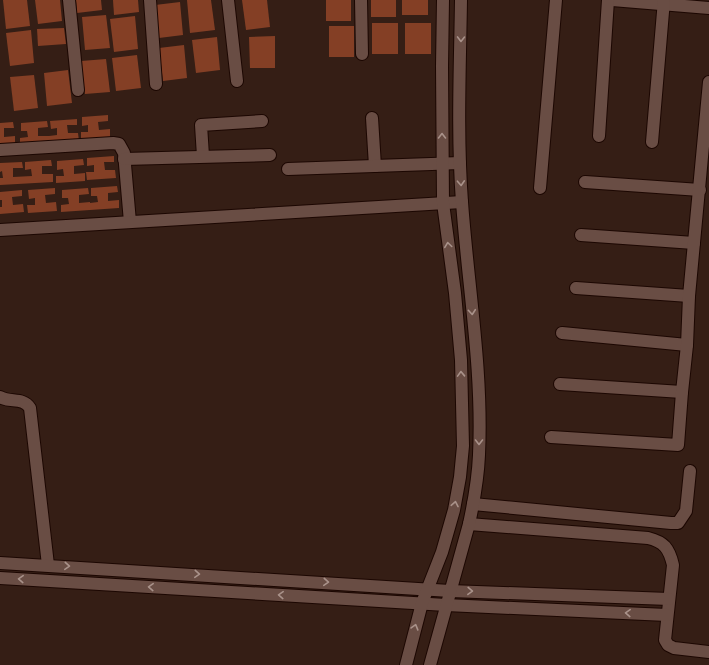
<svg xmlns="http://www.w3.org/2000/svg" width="709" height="665" font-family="'IBM Plex Serif',serif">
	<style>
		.building { fill: #843f25 }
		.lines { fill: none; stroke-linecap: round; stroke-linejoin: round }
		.street-casing { stroke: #1c0702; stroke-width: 14 }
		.street { stroke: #694d44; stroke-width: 12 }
		.oneway { stroke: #a9928a }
	</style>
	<rect width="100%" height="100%" fill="#351e15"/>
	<g class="building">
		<polygon points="3,0 27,0 30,26 6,29"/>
		<polygon points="35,0 60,0 62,21 38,24"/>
		<polygon points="76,0 101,0 102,10 77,13"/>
		<polygon points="113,0 138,0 139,12 114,15"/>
		<polygon points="187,0 211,0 215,30 190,33"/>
		<polygon points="242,0 267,0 270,27 246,30"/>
		<rect x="326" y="0" width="25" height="21"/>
		<rect x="371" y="0" width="25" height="17"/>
		<rect x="402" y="0" width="26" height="15"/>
		<polygon points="180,2 183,35 159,38 155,5"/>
		<polygon points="106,15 110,48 85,50 82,17"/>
		<polygon points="135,16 138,49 114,52 110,19"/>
		<rect x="372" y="23" width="26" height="31"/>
		<rect x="405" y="23" width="26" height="31"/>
		<rect x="329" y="26" width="25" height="31"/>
		<polygon points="64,28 66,44 38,46 37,29"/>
		<polygon points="31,30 34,63 10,66 6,33"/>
		<polygon points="275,36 275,68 250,68 249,37"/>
		<polygon points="217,37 220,70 196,73 192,40"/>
		<polygon points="184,45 187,78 163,81 159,48"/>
		<polygon points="137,55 141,88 116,91 112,58"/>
		<polygon points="106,59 110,92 85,94 81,61"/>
		<polygon points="68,70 72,103 47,106 44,73"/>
		<polygon points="34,75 38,108 14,111 10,77"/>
		<polygon points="108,115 108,121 98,122 99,130 110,129 110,137 81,139 81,132 88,132 88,125 82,126 82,117"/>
		<polygon points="77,119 77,125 67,125 68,133 78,133 79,141 20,145 20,138 28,137 27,131 21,131 21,123 47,121 48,127 38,128 38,136 49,136 57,135 57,128 51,129 50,121"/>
		<polygon points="13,122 14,128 4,128 4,137 15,136 15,144 0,145 0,123"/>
		<polygon points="114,156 114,162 104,162 105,170 115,170 116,178 87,180 86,172 94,172 94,165 87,166 87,158"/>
		<polygon points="83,159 84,165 74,166 74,174 85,173 85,181 56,183 56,176 64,176 63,169 57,170 57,161"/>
		<polygon points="51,160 52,166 42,166 42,174 53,174 53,182 0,185 0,178 3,178 2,171 0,172 0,163 22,162 23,168 13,168 13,177 32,176 31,169 25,170 25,162"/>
		<polygon points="117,186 118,192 108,193 108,201 119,200 119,208 61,212 61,205 69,204 68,198 62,198 62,190 88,188 89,194 79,195 79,203 90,202 90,203 98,202 97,196 91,196 91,188"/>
		<polygon points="55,188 55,194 45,195 46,203 56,202 57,211 28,213 27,205 35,205 35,198 29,199 28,190"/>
		<polygon points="22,190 22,196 12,197 13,205 23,204 24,212 0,214 0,207 2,207 2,200 0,200 0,192"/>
	</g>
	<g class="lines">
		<g class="street-casing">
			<g id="street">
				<polyline points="69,0 78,90"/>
				<polyline points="150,0 156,84"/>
				<polyline points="228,0 237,81"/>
				<polyline points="361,0 362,54"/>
				<polyline points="612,0 709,8"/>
				<polyline points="372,118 375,166"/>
				<polyline points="599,136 608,0"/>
				<polyline points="652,142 664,0"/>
				<polyline points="0,150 113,143 119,144 124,153 130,222"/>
				<polyline points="203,156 201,125 262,121"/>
				<polyline points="124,159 270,155"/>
				<polyline points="288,169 460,163"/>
				<polyline points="585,182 700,190"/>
				<polyline points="540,188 556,0"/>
				<polyline points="0,230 462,202"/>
				<polyline points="581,235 694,243"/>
				<polyline points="576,288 689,296"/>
				<polyline points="562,333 687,345"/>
				<polyline points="560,384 682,392"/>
				<path d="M 0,397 C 10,403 23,397 30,408 L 48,565"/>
				<polyline points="551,437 678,445 682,392 687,345 689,296 709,82"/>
				<polyline points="473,504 671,523 678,523 686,511 690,471"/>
				<path d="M 469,524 L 648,538 C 664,542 669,548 673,565 L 665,640 L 668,645 L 674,648 L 709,652"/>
				<polyline points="0,563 450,591 669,599"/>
				<polyline points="0,578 446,605 667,615"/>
				<polyline points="406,665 422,603 442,552 454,510 460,477 463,446 461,360 455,293 443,203 442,66 443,0"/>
				<path d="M 430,665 L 469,524 C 474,501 478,478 479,455 C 483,371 468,286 462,202 C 457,135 460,67 461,0"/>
			</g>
		</g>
		<use href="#street" class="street"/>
	</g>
	<defs><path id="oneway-chevron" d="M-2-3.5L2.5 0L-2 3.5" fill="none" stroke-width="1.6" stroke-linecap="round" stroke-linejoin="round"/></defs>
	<g class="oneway">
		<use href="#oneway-chevron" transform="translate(461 39) rotate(91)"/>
		<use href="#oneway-chevron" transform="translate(442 136) rotate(-90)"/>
		<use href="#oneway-chevron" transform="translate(461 183) rotate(87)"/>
		<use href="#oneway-chevron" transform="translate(448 245) rotate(-98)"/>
		<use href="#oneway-chevron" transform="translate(472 312) rotate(85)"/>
		<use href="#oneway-chevron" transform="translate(461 374) rotate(-92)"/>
		<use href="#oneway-chevron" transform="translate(479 442) rotate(90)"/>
		<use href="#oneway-chevron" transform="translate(455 504) rotate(-79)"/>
		<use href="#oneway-chevron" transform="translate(67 566) rotate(4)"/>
		<use href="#oneway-chevron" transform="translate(197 574) rotate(4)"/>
		<use href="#oneway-chevron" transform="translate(21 579) rotate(-177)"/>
		<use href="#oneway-chevron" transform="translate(326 582) rotate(4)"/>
		<use href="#oneway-chevron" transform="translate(151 587) rotate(-177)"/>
		<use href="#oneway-chevron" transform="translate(470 591) rotate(2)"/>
		<use href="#oneway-chevron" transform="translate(281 595) rotate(-177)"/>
		<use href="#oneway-chevron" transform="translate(628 613) rotate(-177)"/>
		<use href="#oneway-chevron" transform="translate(415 627) rotate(-74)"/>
	</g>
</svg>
